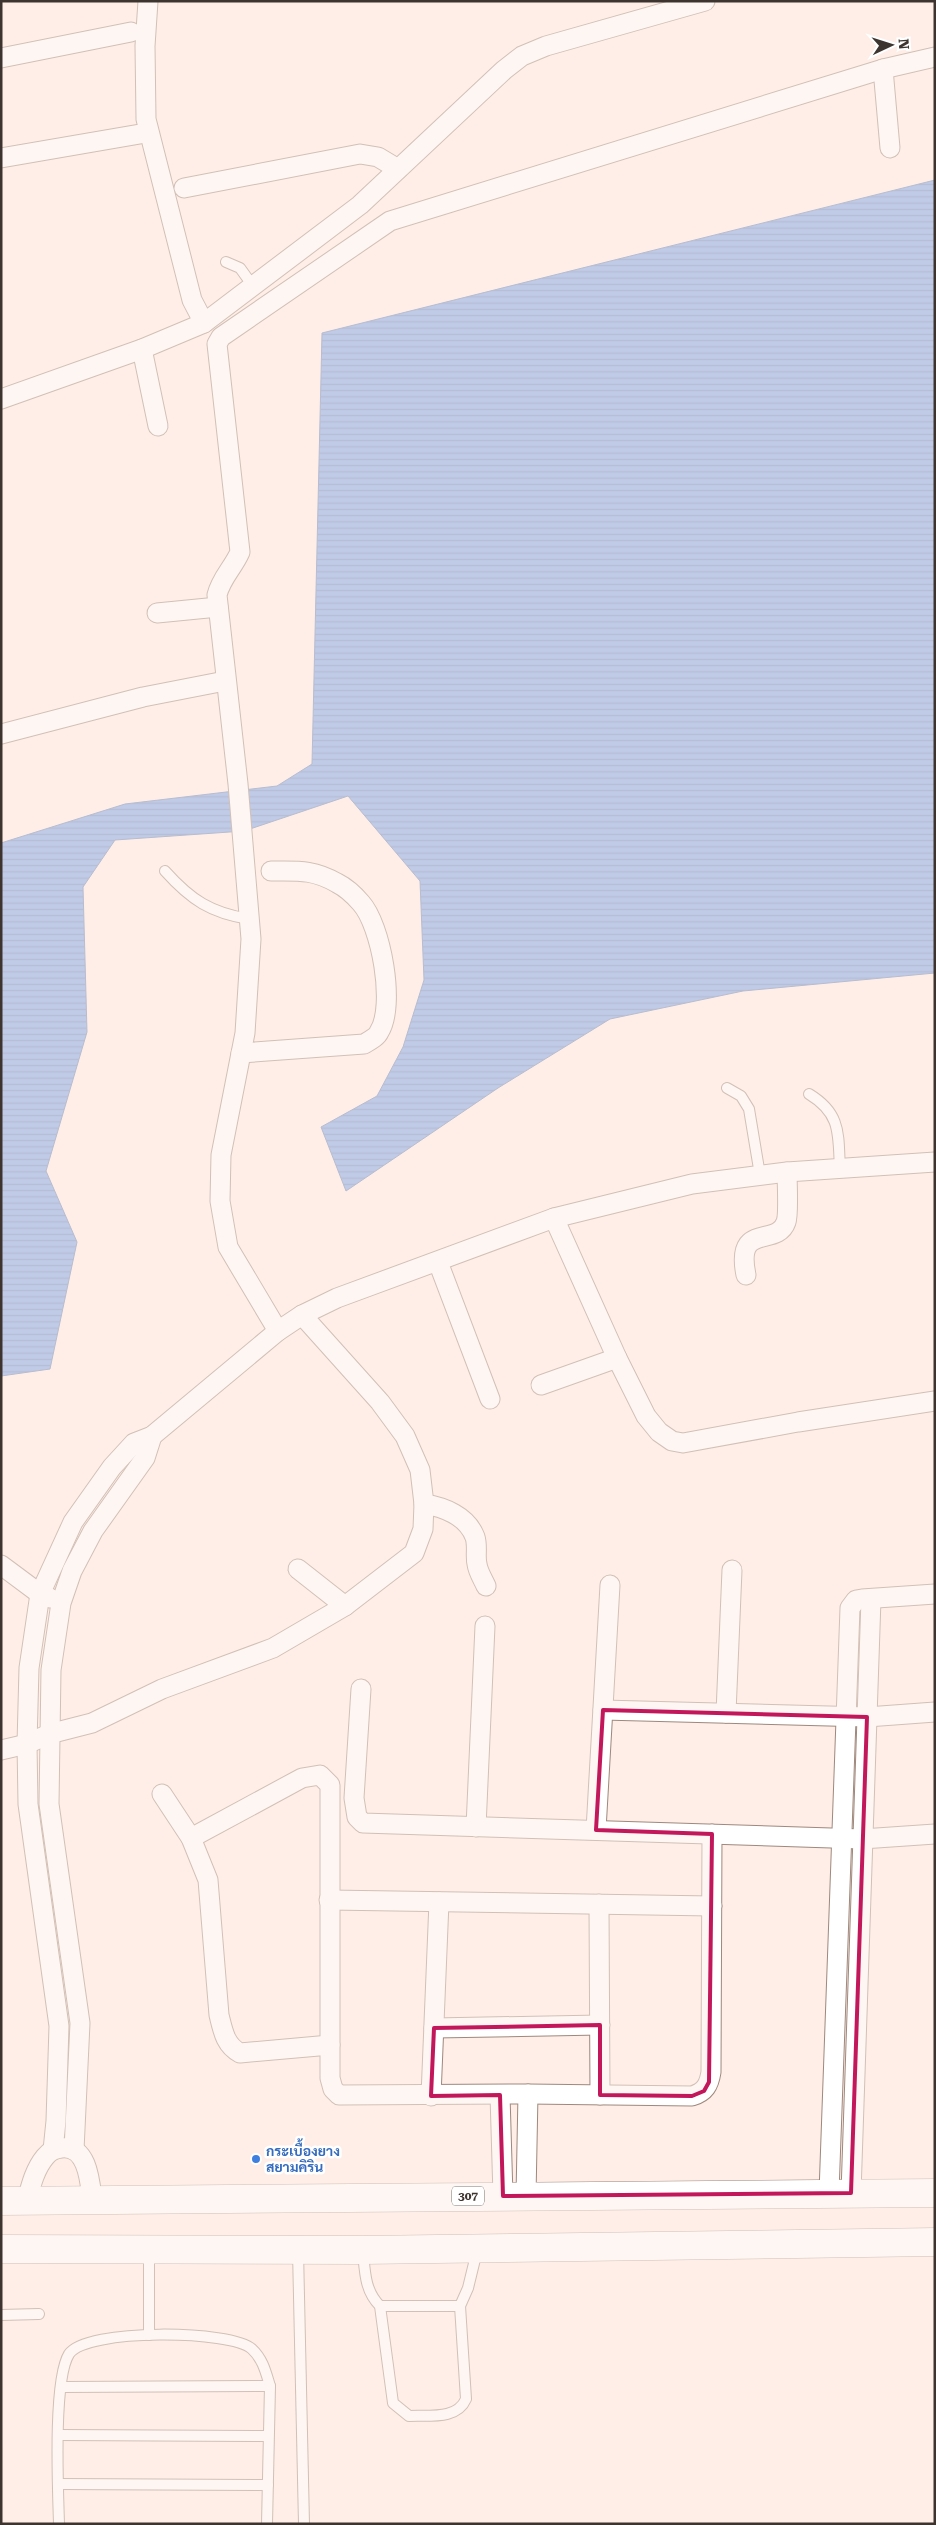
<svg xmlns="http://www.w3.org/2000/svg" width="936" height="2525" font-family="'Roboto Serif',Sarabun,serif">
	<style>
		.water { fill: url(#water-rules); stroke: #647fb0 }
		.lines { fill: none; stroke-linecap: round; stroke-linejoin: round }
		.service-casing { stroke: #9f887d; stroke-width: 12 }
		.minor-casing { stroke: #9f887d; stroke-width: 21 }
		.primary-casing { stroke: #9f887d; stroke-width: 29 }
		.service { stroke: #fff; stroke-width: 10 }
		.minor { stroke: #fff; stroke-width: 19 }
		.primary { stroke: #fff; stroke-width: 28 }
		.marked { fill: none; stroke: #c2185b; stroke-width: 4; stroke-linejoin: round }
		.shop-dot { fill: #3f7fe0; stroke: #fff; stroke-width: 2 }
		.labels { text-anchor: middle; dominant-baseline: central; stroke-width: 5; stroke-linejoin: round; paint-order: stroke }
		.shield { fill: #fff; stroke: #78716d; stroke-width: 1 }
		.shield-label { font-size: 12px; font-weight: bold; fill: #3e342f }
		.shop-label { font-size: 14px; font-weight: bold; fill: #366cbe; stroke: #fff; text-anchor: start }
	</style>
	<defs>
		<pattern id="water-rules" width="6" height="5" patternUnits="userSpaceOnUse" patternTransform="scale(1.25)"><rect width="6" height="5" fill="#759fe7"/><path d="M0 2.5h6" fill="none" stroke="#6182bc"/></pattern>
	</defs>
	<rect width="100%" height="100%" fill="#feeee7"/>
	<polygon class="water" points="935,180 935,973 743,991 610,1019 498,1088 346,1191 321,1127 377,1096 403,1047 424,980 420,881 348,796 244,831 115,840 83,887 87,1032 46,1171 77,1242 50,1369 1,1376 1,843 125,804 277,786 312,764 322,333"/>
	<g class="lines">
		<g class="service-casing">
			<g id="service">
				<polyline points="226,262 240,268 253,286"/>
				<path d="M 165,871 C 191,900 211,913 249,919"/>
				<polyline points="727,1088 741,1096 749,1109 760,1175"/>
				<path d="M 809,1094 C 842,1114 838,1135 840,1170"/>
				<polyline points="298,2251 304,2524"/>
				<path d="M 363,2252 C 365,2273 365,2291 380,2306 L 393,2403 L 409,2416 C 429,2415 457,2420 466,2399 L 460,2306"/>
				<polyline points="380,2306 460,2306 468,2288 477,2251"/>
				<polyline points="1,2315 39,2314"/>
				<polyline points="149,2335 149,2251"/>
				<polyline points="62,2387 270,2386"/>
				<polyline points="58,2435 268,2436"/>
				<polyline points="58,2484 268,2485"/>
				<path d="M 59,2524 C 58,2489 53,2380 69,2354 C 86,2328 232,2330 252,2349 C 263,2359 266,2373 270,2386 L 267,2524"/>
			</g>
		</g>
		<g class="minor-casing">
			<g id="minor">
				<polyline points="148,1 145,46 146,119 192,300 204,323"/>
				<polyline points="1,58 131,32"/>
				<polyline points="883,69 890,148"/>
				<polyline points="1,158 140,134"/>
				<polyline points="184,188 360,154 378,157 398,169"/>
				<polyline points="142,349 158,426"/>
				<polyline points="1,399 142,349 204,323 360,205 504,70 522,56 546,46 705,1"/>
				<polyline points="157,613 218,607"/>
				<polyline points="1,734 143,697 225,681"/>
				<path d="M 241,1053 L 364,1044 C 369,1041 377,1037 379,1032 C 396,1006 381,925 361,903 C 355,896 345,887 337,883 C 313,869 297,871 271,871"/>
				<polyline points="554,1218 617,1358 646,1416 659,1432 672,1441 683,1443 798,1422 935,1401"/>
				<polyline points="438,1262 490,1399"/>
				<path d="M 746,1275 C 735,1221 777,1248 786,1222 C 789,1214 787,1183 787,1172"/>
				<path d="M 278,1331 L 228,1247 L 220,1201 L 221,1155 L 245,1033 L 251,939 L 238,784 L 217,595 C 221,578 233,568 240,552 L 217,344 L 221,337 L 390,221 L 883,69 L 935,57"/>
				<polyline points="541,1385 617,1358"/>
				<path d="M 424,1504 C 444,1507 467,1516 475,1537 C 478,1546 475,1556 477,1564 C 478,1572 483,1579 486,1586"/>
				<polyline points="1,1565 40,1594 50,1598"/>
				<polyline points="298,1569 345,1606"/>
				<polyline points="361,1689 354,1798 357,1817 363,1823 862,1839 935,1834"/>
				<polyline points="603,1710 867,1717 935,1712"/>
				<polyline points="726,1713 732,1570"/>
				<polyline points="1,1750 27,1744 49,1734 92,1723 162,1689 273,1648 345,1606 414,1553 423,1529 424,1504 420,1470 405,1436 380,1402 302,1315"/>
				<path d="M 162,1794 L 191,1838 L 208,1880 L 219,2015 C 223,2031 225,2045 240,2053 L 330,2045"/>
				<polyline points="476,1827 485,1626"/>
				<polyline points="596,1830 610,1585"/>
				<path d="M 191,1838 L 302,1778 L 320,1775 L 330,1785 L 330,2078 L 333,2089 L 339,2095 L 528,2094 L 692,2096 C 705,2092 709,2085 711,2072 L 712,1834"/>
				<polyline points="329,1900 712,1906"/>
				<polyline points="599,1904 600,2095"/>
				<polyline points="434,2028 600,2025"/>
				<polyline points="500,2095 503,2196"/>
				<polyline points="431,2096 439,1902"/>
				<polyline points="53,2150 56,2121 59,2026 28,1804 27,1744 29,1668 40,1594 73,1522 112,1467 134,1443 152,1436 278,1331 302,1315 337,1298 554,1218 692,1184 787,1172 935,1162"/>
				<polyline points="74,2150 80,2023 49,1804 51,1670 61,1603 72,1571 93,1531 145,1458 152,1436"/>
				<polyline points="829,2193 850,1608 856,1600 862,1599 935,1594"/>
				<polyline points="851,2193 871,1599"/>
				<polyline points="526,2196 528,2094"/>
				<path d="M 27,2200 C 31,2185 35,2169 45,2157 C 50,2151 54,2149 61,2148 C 87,2144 90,2181 92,2198"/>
			</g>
		</g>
		<g class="primary-casing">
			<g id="primary">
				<polyline points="1,2201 935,2193"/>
				<polyline points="1,2249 363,2250 935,2242"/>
			</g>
		</g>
		<use href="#service" class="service"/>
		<use href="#minor" class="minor"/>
		<use href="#primary" class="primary"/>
	</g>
	<path d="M0 0H936V2525H0ZM 603,1710 L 867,1717 L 851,2193 L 503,2196 L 500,2095 L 431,2096 L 434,2028 L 600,2025 L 600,2095 L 692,2096 L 704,2091 L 709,2082 L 712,1834 L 596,1830 Z" fill="#feeee7" fill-opacity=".55" fill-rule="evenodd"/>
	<path class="marked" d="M 603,1710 L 867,1717 L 851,2193 L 503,2196 L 500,2095 L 431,2096 L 434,2028 L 600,2025 L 600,2095 L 692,2096 L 704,2091 L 709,2082 L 712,1834 L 596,1830 Z"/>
	<circle class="shop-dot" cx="256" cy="2159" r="5"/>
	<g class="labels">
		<rect class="shield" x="452" y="2186.5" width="32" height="19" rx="4"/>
		<g class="shield-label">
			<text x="468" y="2196">307</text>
		</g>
		<g class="shop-label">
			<text x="266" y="2151">กระเบื้องยาง<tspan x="266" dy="16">สยามคิริน</tspan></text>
		</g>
	</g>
	<rect width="936" height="2525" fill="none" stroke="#3e342f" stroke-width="5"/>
	<g transform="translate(891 45) rotate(86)" stroke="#ffffff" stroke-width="4" paint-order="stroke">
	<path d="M0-4L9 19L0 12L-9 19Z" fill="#3e342f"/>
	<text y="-8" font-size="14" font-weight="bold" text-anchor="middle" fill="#3e342f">N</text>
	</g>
</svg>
